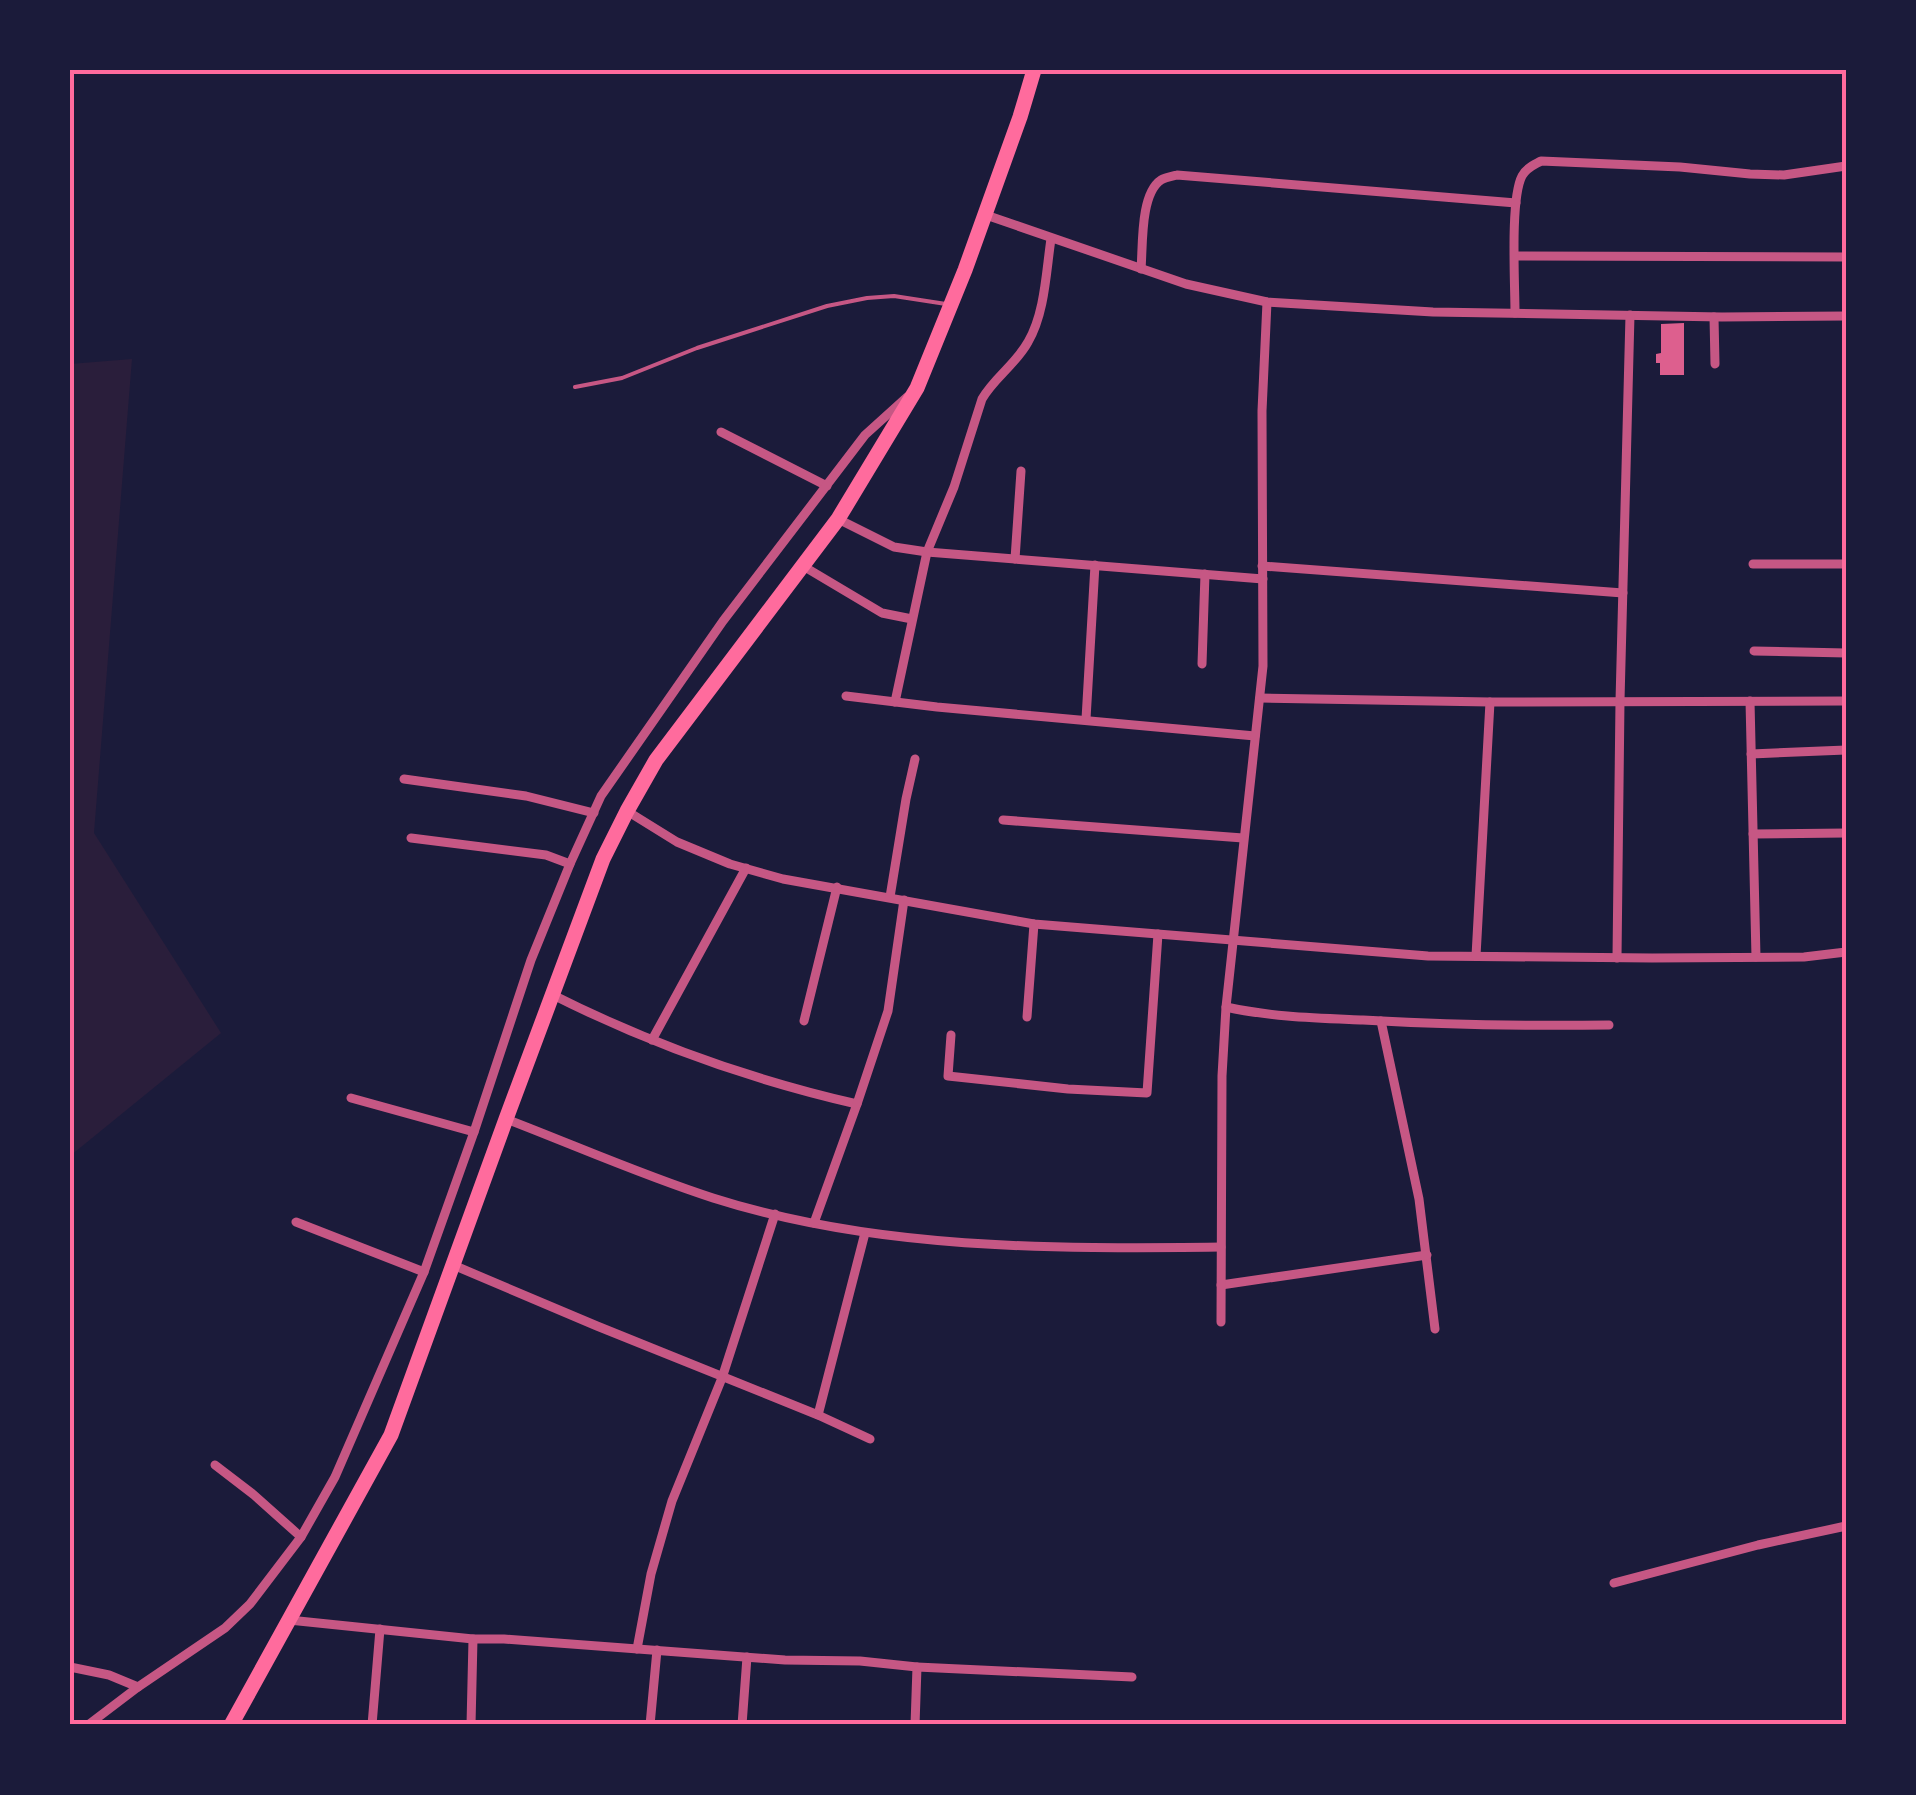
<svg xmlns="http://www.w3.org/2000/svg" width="1916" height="1795" font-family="'Open Sans',sans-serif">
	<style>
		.green { fill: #2a1e3b }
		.building { fill: #dd5f8e }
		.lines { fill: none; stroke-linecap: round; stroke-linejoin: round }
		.service { stroke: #c65784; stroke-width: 4 }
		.minor { stroke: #c65784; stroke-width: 9 }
		.trunk { stroke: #ff6b9d; stroke-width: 15 }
		.neatline { fill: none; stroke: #ff6b9d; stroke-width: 4 }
	</style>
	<rect width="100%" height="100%" fill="#1b1b3a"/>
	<polygon class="green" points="132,359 94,833 221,1033 70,1156 70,364"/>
	<polygon class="building" points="1684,323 1684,375 1660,375 1660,363 1656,363 1656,354 1661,353 1661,324"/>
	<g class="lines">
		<polyline class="service" points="575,387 622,378 697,348 827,306 867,298 894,296 946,304"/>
		<g class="minor">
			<polyline points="983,214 1186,284 1267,302 1433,312 1722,317 1846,316"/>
			<polyline points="1515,256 1846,257"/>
			<path d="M 1141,269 C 1143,246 1140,194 1161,180 C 1164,178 1173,176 1177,175 L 1516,203"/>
			<path d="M 1515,313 C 1515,283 1510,199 1522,176 C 1526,168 1534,165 1541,161 L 1680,167 L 1750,174 L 1784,175 L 1846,166"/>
			<polyline points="1714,317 1715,364"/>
			<polyline points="721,432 827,486"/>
			<polyline points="838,519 894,547 927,552 1263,579"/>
			<polyline points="1015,559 1021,471"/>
			<polyline points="1753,564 1846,564"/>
			<polyline points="803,566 882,613 912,619"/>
			<polyline points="1262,566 1623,593"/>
			<polyline points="1754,651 1846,653"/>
			<polyline points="1202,664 1205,574"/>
			<polyline points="846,696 937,707 1255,736"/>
			<polyline points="1260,698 1490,702 1846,701"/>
			<polyline points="1750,701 1756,957"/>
			<path d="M 895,702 L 927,552 L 954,487 L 982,399 C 994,378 1016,364 1028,342 C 1045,313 1046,272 1051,239"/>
			<polyline points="1086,719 1095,565"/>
			<polyline points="1751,754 1846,750"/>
			<polyline points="404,779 526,796 594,813"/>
			<polyline points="627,811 677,842 730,864 783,879 1034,924 1428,956 1652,958 1804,957 1846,952"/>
			<polyline points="1003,820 1243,838"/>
			<polyline points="1753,834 1846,833"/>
			<polyline points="411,838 546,855 570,864"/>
			<polyline points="890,897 906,799 915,759"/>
			<polyline points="1476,956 1490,702"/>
			<polyline points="1617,958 1620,701 1630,315"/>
			<path d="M 551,994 C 648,1043 752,1080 857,1104"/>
			<path d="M 1226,1007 C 1271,1017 1317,1018 1363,1020 C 1446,1025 1527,1026 1609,1025"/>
			<polyline points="1027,1017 1034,924"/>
			<polyline points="804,1021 837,887"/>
			<polyline points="1381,1021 1419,1199 1435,1329"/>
			<polyline points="951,1035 948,1076 1068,1089 1147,1093 1158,934"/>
			<polyline points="652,1040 746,868"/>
			<polyline points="351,1098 474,1132"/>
			<path d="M 506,1119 C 574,1145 644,1176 713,1198 C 876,1250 1052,1249 1221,1247"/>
			<polyline points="296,1222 424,1272"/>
			<polyline points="814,1223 857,1104 888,1011 904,900"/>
			<polyline points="453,1265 597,1326 818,1415 870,1439"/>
			<polyline points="1221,1285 1427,1255"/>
			<polyline points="1221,1322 1222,1076 1226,1007 1263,666 1262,411 1267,302"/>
			<polyline points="818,1415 865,1233"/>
			<polyline points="215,1465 254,1495 301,1537"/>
			<polyline points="1614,1583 1758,1545 1846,1526"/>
			<polyline points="289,1620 473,1639 504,1639 785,1660 860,1661 917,1667"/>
			<polyline points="637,1649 651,1574 672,1501 722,1378 775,1214"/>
			<polyline points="70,1667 109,1675 138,1687"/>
			<polyline points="88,1725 138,1687 225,1628 250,1604 301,1537 335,1477 424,1272 474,1132 531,960 570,864 601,796 723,621 865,435 907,397"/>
			<polyline points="372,1725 380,1629"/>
			<polyline points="471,1725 473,1639"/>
			<polyline points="650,1725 657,1650"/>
			<polyline points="742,1725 747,1657"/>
			<polyline points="915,1725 917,1667 1132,1677"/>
		</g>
		<polyline class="trunk" points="231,1725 391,1435 506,1119 603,859 627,811 656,760 838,519 917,388 965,270 1020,117 1034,70"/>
	</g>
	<rect width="1916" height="1795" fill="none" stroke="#1b1b3a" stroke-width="145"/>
	<rect x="72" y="72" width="1772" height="1650" class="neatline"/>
</svg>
